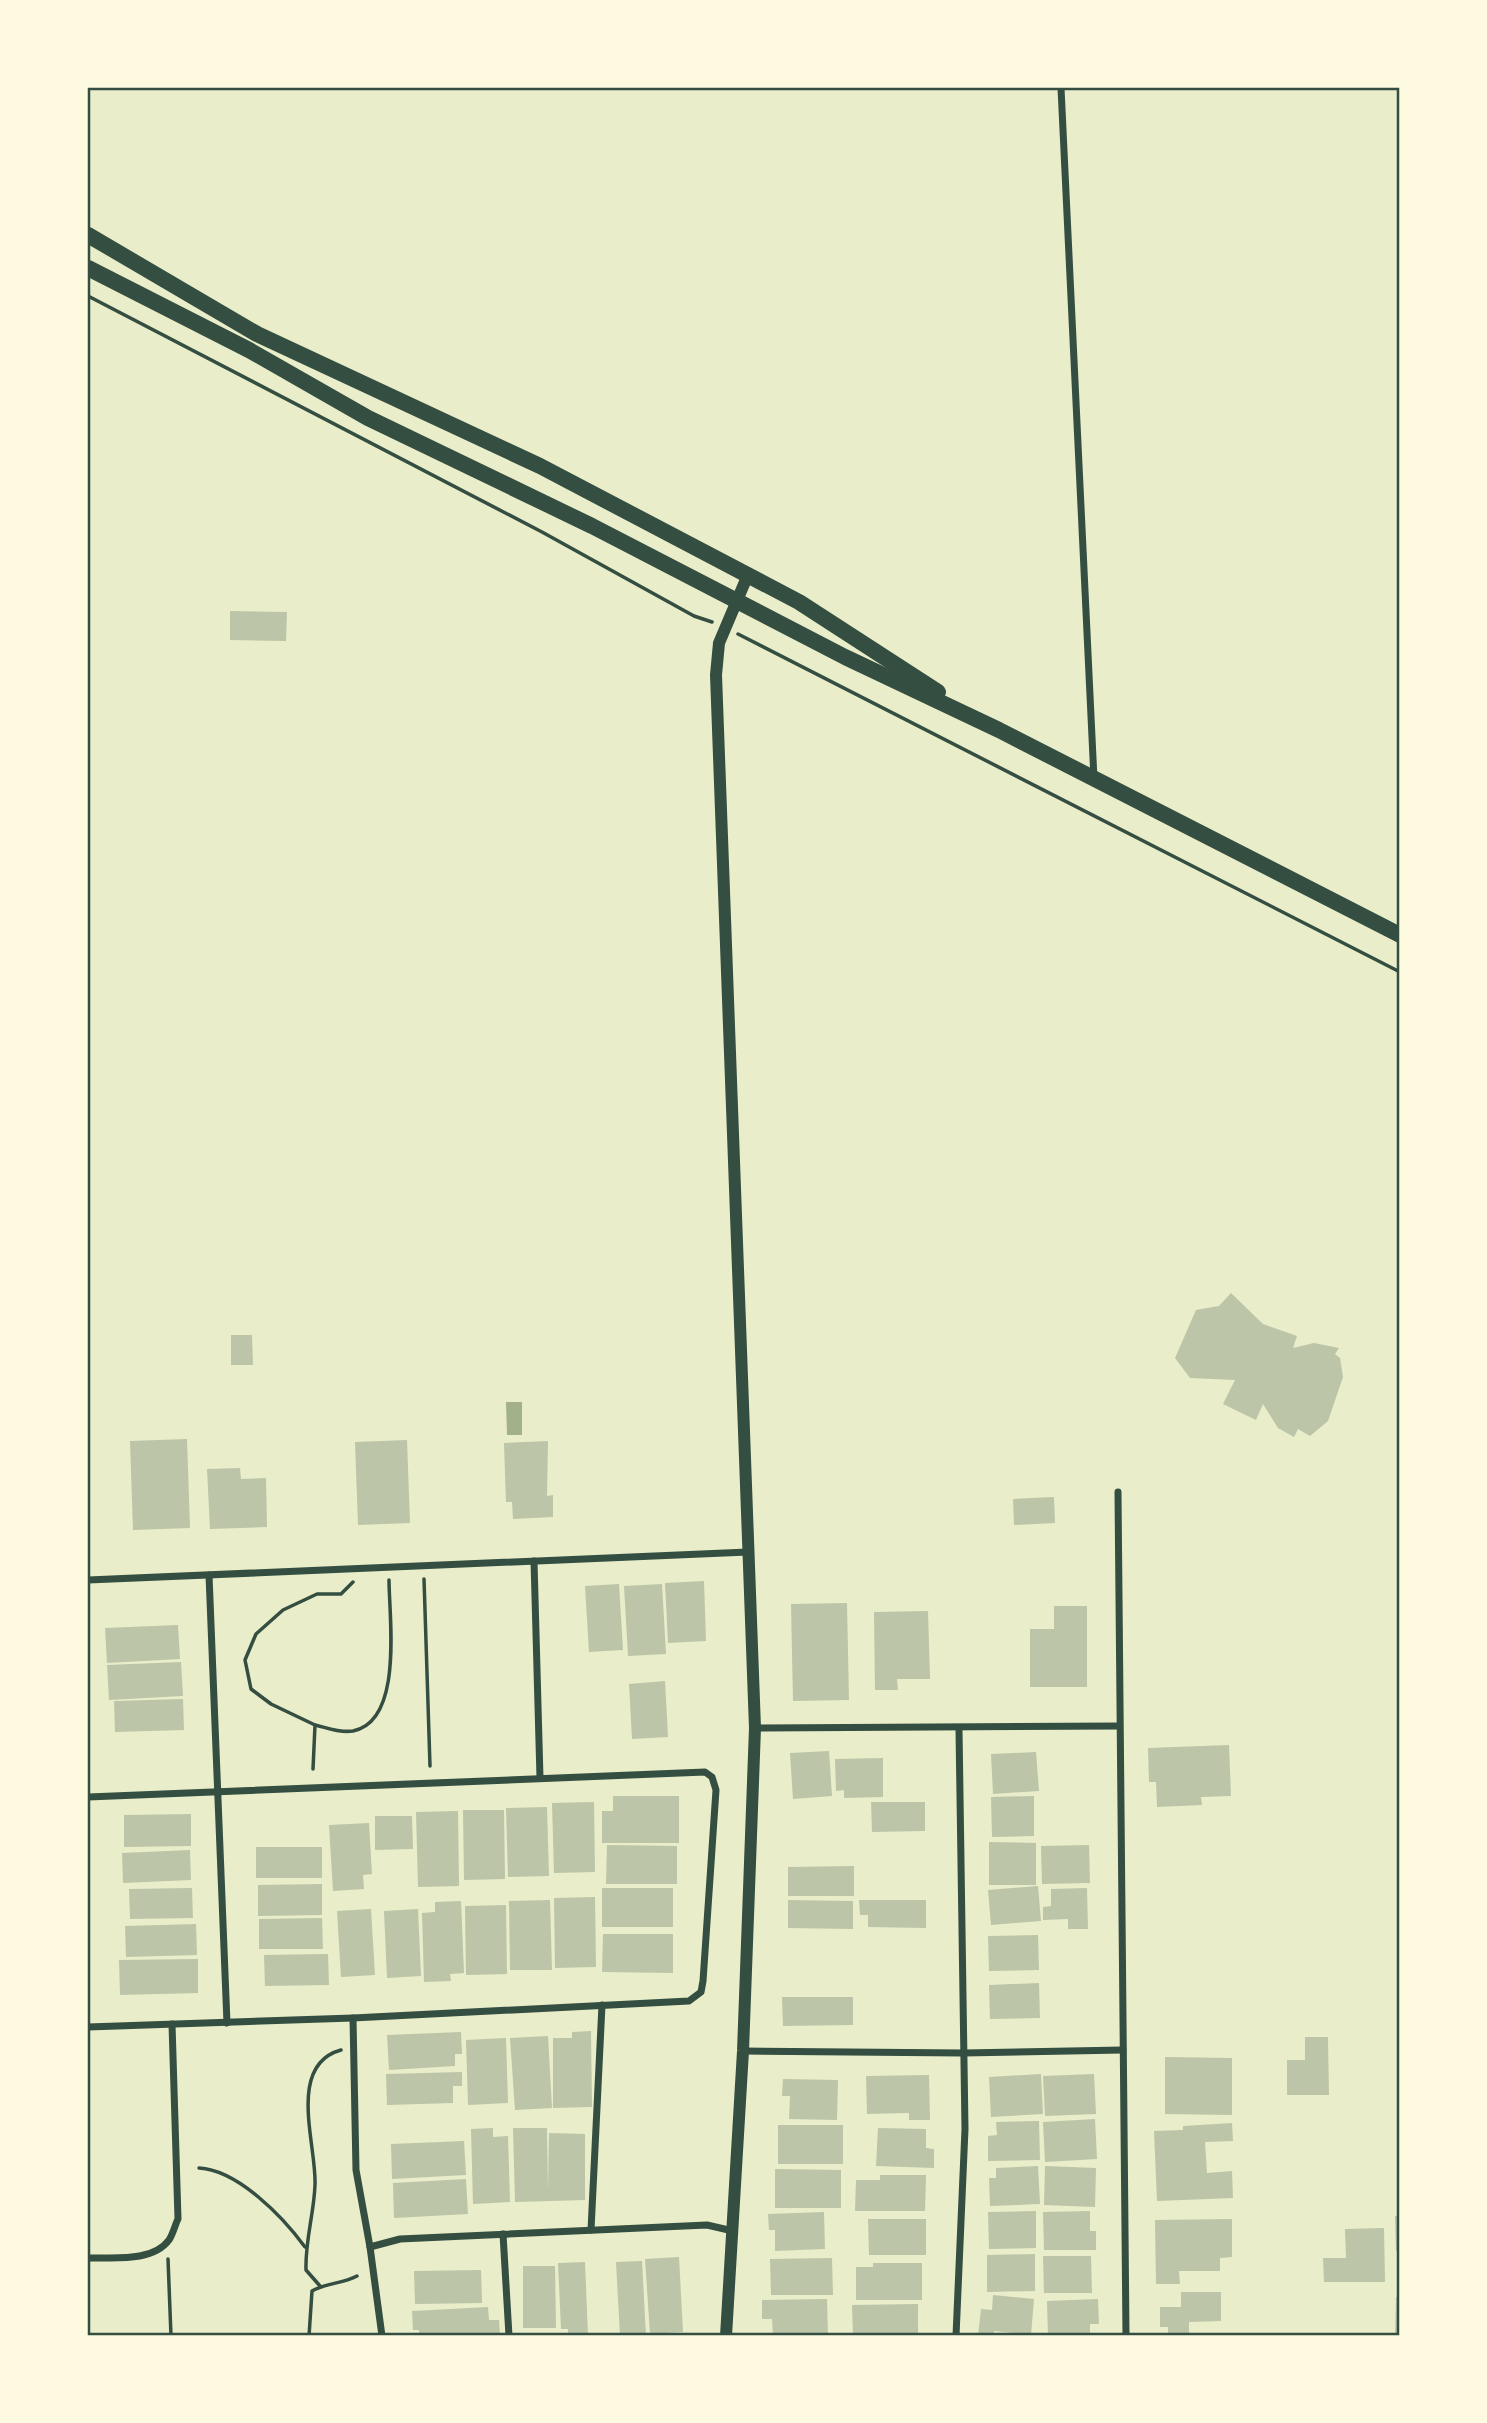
<svg xmlns="http://www.w3.org/2000/svg" width="1487" height="2423" font-family="Cabin,sans-serif">
	<style>
		.water { fill: #a3b18a }
		.building { fill: #bcc5a7 }
		.lines { fill: none; stroke-linecap: round; stroke-linejoin: round }
		.path { stroke: #344e41; stroke-width: 3.5 }
		.minor { stroke: #344e41; stroke-width: 7 }
		.tertiary { stroke: #344e41; stroke-width: 12 }
		.primary { stroke: #344e41; stroke-width: 16 }
		.neatline { fill: none; stroke: #344e41; stroke-width: 2.5 }
	</style>
	<rect width="100%" height="100%" fill="#e9edc9"/>
	<polygon class="water" points="506,1402 522,1402 522,1435 507,1435"/>
	<g class="building">
		<polygon points="230,611 287,612 286,641 230,640"/>
		<polygon points="1231,1293 1263,1324 1297,1336 1293,1348 1314,1343 1339,1348 1335,1354 1340,1358 1343,1377 1328,1421 1310,1436 1298,1429 1294,1437 1278,1428 1263,1404 1256,1420 1223,1404 1235,1380 1190,1378 1175,1358 1196,1310 1219,1306"/>
		<polygon points="231,1335 252,1335 253,1365 231,1365"/>
		<polygon points="187,1439 190,1528 133,1530 130,1441"/>
		<polygon points="407,1440 410,1523 358,1525 355,1442"/>
		<polygon points="548,1441 547,1496 553,1495 553,1517 513,1519 512,1502 506,1502 504,1443"/>
		<polygon points="240,1468 241,1479 266,1478 267,1527 210,1529 207,1469"/>
		<polygon points="1054,1497 1055,1523 1014,1525 1013,1499"/>
		<polygon points="704,1581 706,1641 668,1643 665,1583"/>
		<polygon points="619,1584 623,1650 589,1652 585,1586"/>
		<polygon points="662,1584 666,1654 628,1656 624,1586"/>
		<polygon points="847,1603 849,1700 793,1701 791,1604"/>
		<polygon points="1054,1606 1087,1606 1087,1687 1030,1687 1030,1629 1054,1629"/>
		<polygon points="928,1611 930,1679 897,1679 898,1690 875,1690 874,1612"/>
		<polygon points="178,1625 180,1659 107,1663 105,1628"/>
		<polygon points="181,1662 183,1696 109,1700 107,1665"/>
		<polygon points="665,1681 668,1737 632,1739 629,1684"/>
		<polygon points="183,1699 184,1730 115,1732 114,1701"/>
		<polygon points="1229,1745 1231,1796 1201,1797 1202,1805 1157,1807 1156,1782 1149,1782 1148,1748"/>
		<polygon points="829,1751 832,1796 793,1799 790,1753"/>
		<polygon points="1036,1752 1039,1791 993,1794 991,1754"/>
		<polygon points="883,1758 883,1797 844,1798 844,1790 836,1791 835,1759"/>
		<polygon points="613,1796 679,1796 679,1843 602,1843 602,1811 613,1811"/>
		<polygon points="1034,1796 1034,1836 992,1837 991,1797"/>
		<polygon points="594,1802 595,1872 554,1873 552,1803"/>
		<polygon points="871,1802 925,1802 925,1831 872,1832"/>
		<polygon points="547,1807 549,1876 508,1877 506,1808"/>
		<polygon points="463,1810 504,1810 505,1879 464,1880"/>
		<polygon points="458,1811 459,1886 418,1887 416,1812"/>
		<polygon points="191,1814 191,1846 124,1847 124,1815"/>
		<polygon points="375,1816 412,1816 413,1849 375,1850"/>
		<polygon points="369,1823 372,1874 363,1875 364,1889 333,1891 329,1825"/>
		<polygon points="989,1842 1036,1843 1036,1885 989,1885"/>
		<polygon points="607,1845 677,1846 677,1884 606,1884"/>
		<polygon points="1089,1845 1090,1883 1042,1884 1041,1846"/>
		<rect x="256" y="1847" width="66" height="31"/>
		<polygon points="190,1850 191,1880 123,1883 122,1853"/>
		<polygon points="854,1866 854,1896 788,1896 788,1867"/>
		<polygon points="322,1884 322,1915 258,1916 258,1885"/>
		<polygon points="1038,1886 1041,1921 991,1925 988,1890"/>
		<polygon points="192,1888 193,1918 130,1919 129,1889"/>
		<rect x="602" y="1888" width="71" height="39"/>
		<polygon points="1087,1888 1088,1929 1068,1929 1068,1919 1043,1920 1043,1907 1051,1906 1051,1889"/>
		<polygon points="595,1897 596,1967 555,1968 554,1898"/>
		<polygon points="550,1900 552,1970 510,1970 509,1901"/>
		<polygon points="788,1900 853,1901 853,1929 788,1928"/>
		<polygon points="859,1900 926,1900 926,1928 868,1927 868,1915 860,1915"/>
		<polygon points="461,1901 464,1973 450,1974 451,1981 424,1982 422,1913 435,1912 435,1902"/>
		<polygon points="506,1905 507,1974 466,1975 465,1906"/>
		<polygon points="371,1909 375,1975 341,1977 337,1911"/>
		<polygon points="418,1909 421,1976 387,1978 384,1911"/>
		<polygon points="322,1918 323,1949 259,1949 259,1919"/>
		<polygon points="196,1924 197,1955 126,1957 125,1926"/>
		<polygon points="603,1934 673,1934 673,1973 602,1972"/>
		<polygon points="1038,1935 1039,1970 989,1971 988,1936"/>
		<polygon points="328,1954 329,1985 265,1986 264,1955"/>
		<polygon points="198,1959 198,1993 120,1995 119,1960"/>
		<polygon points="1039,1983 1040,2018 990,2019 989,1985"/>
		<polygon points="782,1997 853,1997 853,2025 783,2026"/>
		<polygon points="591,2031 592,2107 553,2108 553,2038 572,2038 572,2032"/>
		<polygon points="461,2032 462,2054 455,2054 455,2066 389,2070 387,2035"/>
		<polygon points="548,2036 552,2108 515,2110 510,2038"/>
		<polygon points="1305,2037 1328,2037 1329,2095 1287,2095 1287,2060 1305,2060"/>
		<polygon points="506,2038 508,2103 468,2105 466,2040"/>
		<polygon points="1165,2057 1232,2058 1232,2115 1165,2114"/>
		<polygon points="462,2072 462,2086 453,2086 453,2103 387,2105 386,2074"/>
		<polygon points="1041,2074 1043,2114 991,2117 989,2077"/>
		<polygon points="1094,2074 1096,2114 1045,2116 1043,2076"/>
		<polygon points="929,2075 930,2120 909,2120 909,2113 867,2114 866,2076"/>
		<polygon points="783,2079 838,2080 837,2120 789,2119 790,2096 782,2096"/>
		<polygon points="1095,2119 1097,2159 1045,2162 1043,2122"/>
		<polygon points="1039,2121 1040,2160 988,2161 988,2136 997,2135 996,2122"/>
		<polygon points="1232,2123 1233,2141 1205,2142 1207,2173 1232,2171 1233,2198 1157,2201 1154,2131 1183,2130 1183,2126"/>
		<rect x="778" y="2125" width="65" height="39"/>
		<polygon points="493,2128 493,2137 508,2136 510,2202 473,2204 471,2129"/>
		<polygon points="513,2128 547,2128 548,2191 549,2133 585,2134 585,2200 515,2202"/>
		<polygon points="878,2128 926,2129 926,2148 934,2149 934,2168 876,2166"/>
		<polygon points="464,2141 466,2175 392,2179 391,2144"/>
		<polygon points="1038,2166 1040,2204 990,2206 989,2178 996,2178 996,2168"/>
		<polygon points="1045,2166 1096,2168 1095,2207 1044,2205"/>
		<polygon points="775,2169 841,2170 841,2208 775,2208"/>
		<polygon points="880,2175 926,2175 925,2211 855,2211 856,2180 880,2180"/>
		<polygon points="466,2179 468,2214 394,2218 393,2183"/>
		<polygon points="1036,2211 1036,2248 989,2249 988,2212"/>
		<polygon points="1090,2211 1090,2231 1096,2231 1096,2250 1044,2250 1043,2212"/>
		<polygon points="824,2212 825,2249 775,2251 775,2230 769,2230 768,2214"/>
		<polygon points="1395,2216 1400,2216 1400,2251 1396,2251"/>
		<polygon points="868,2219 926,2219 926,2255 869,2255"/>
		<polygon points="1232,2219 1232,2257 1220,2258 1220,2271 1179,2271 1180,2284 1156,2284 1155,2220"/>
		<polygon points="1384,2228 1385,2282 1324,2282 1323,2258 1346,2258 1345,2229"/>
		<polygon points="1035,2254 1035,2291 987,2292 987,2255"/>
		<polygon points="1043,2256 1091,2256 1092,2293 1044,2293"/>
		<polygon points="679,2257 683,2332 650,2334 645,2259"/>
		<polygon points="832,2258 833,2295 771,2295 770,2259"/>
		<polygon points="642,2261 646,2336 620,2336 616,2262"/>
		<polygon points="585,2262 588,2336 568,2336 568,2329 561,2329 558,2263"/>
		<polygon points="873,2263 922,2263 922,2300 856,2300 856,2267 873,2267"/>
		<polygon points="523,2266 555,2266 556,2328 523,2328"/>
		<polygon points="481,2270 482,2303 415,2304 414,2271"/>
		<polygon points="1181,2292 1221,2292 1221,2321 1189,2322 1189,2336 1168,2336 1168,2327 1160,2327 1160,2307 1181,2307"/>
		<polygon points="993,2295 1034,2299 1031,2335 994,2331 994,2336 978,2336 981,2309 992,2310"/>
		<polygon points="1396,2297 1400,2297 1400,2336 1395,2336"/>
		<polygon points="827,2299 828,2336 773,2336 772,2319 762,2319 762,2300"/>
		<polygon points="1098,2299 1099,2324 1090,2324 1090,2336 1048,2336 1047,2301"/>
		<polygon points="918,2304 918,2336 853,2336 852,2305"/>
		<polygon points="488,2307 489,2320 499,2320 500,2336 419,2336 419,2330 413,2330 412,2311"/>
	</g>
	<g class="lines">
		<g class="path">
			<polyline points="88,296 542,532 694,616 712,622"/>
			<polyline points="738,634 1400,972"/>
			<polyline points="424,1579 430,1766"/>
			<path d="M 315,1725 C 328,1728 340,1733 353,1731 C 404,1721 389,1617 389,1580"/>
			<polyline points="313,1769 315,1725 271,1704 251,1689 245,1660 256,1634 283,1610 317,1594 341,1594 353,1582"/>
			<path d="M 199,2168 C 238,2170 283,2217 305,2247"/>
			<polyline points="168,2259 171,2336"/>
			<path d="M 320,2286 L 306,2270 C 305,2240 314,2214 315,2185 C 317,2146 286,2065 341,2050"/>
			<path d="M 309,2336 L 312,2291 C 325,2283 342,2284 357,2276"/>
		</g>
		<g class="minor">
			<polyline points="1061,88 1094,779"/>
			<polyline points="1118,1492 1126,2336"/>
			<polyline points="534,1561 540,1778"/>
			<polyline points="209,1575 227,2023"/>
			<polyline points="88,1580 748,1552"/>
			<polyline points="755,1728 1119,1726"/>
			<polyline points="88,1797 705,1772 712,1777 716,1790 703,1981 701,1992 689,2001 353,2018 88,2027"/>
			<polyline points="353,2018 356,2170 370,2247 382,2336"/>
			<polyline points="743,2051 963,2053 1123,2050"/>
			<polyline points="591,2230 602,2005"/>
			<polyline points="503,2234 509,2336"/>
			<polyline points="370,2247 400,2239 707,2225 733,2231"/>
			<path d="M 88,2258 C 112,2257 152,2263 169,2240 C 173,2234 175,2225 178,2219 L 172,2024"/>
			<polyline points="956,2336 965,2129 959,1729"/>
		</g>
		<polyline class="tertiary" points="726,2336 743,2051 755,1728 716,675 719,643 747,577"/>
		<g class="primary">
			<polyline points="88,235 257,334 540,466 799,602 938,692"/>
			<polyline points="88,268 249,350 368,418 592,526 845,657 999,730 1400,935"/>
		</g>
	</g>
	<rect width="1487" height="2423" fill="none" stroke="#fefae0" stroke-width="178"/>
	<rect x="89" y="89" width="1309" height="2245" class="neatline"/>
</svg>
